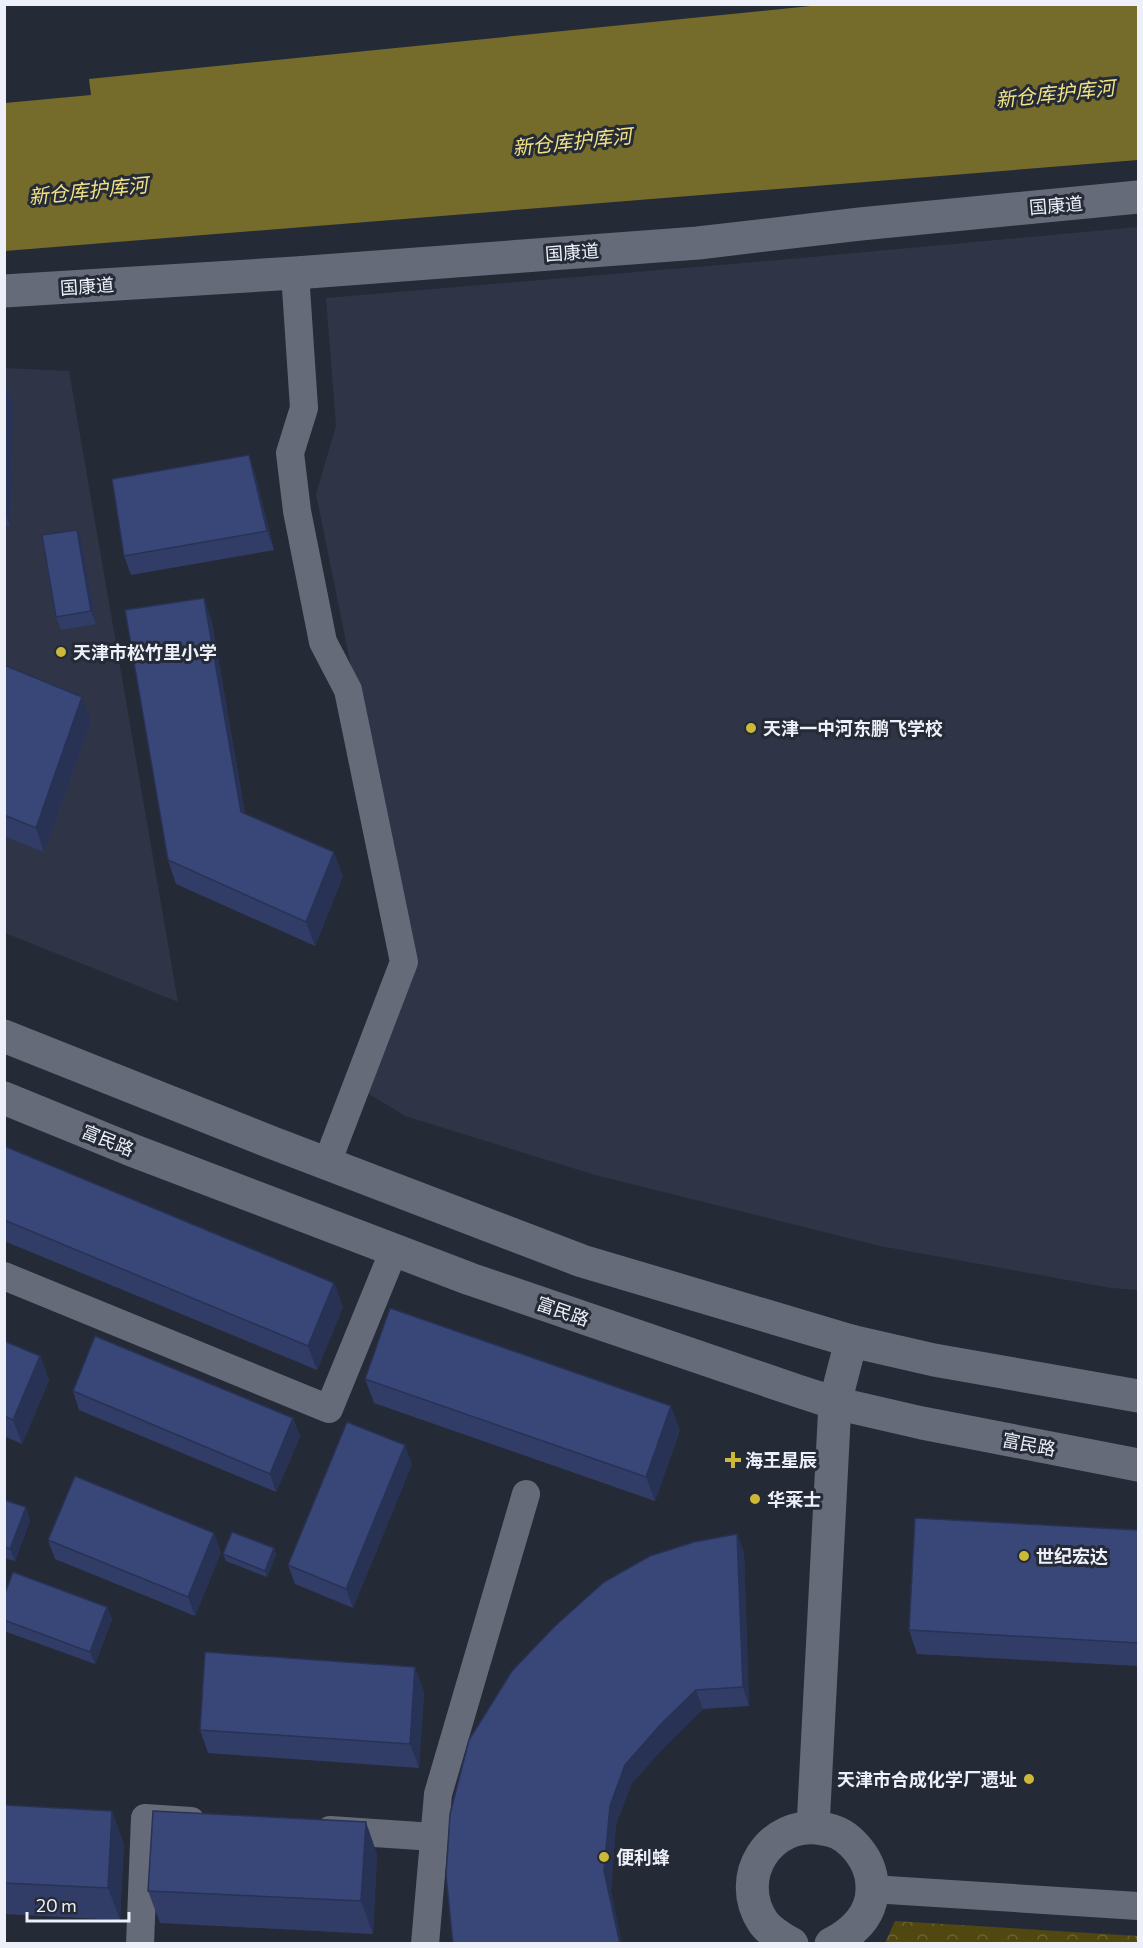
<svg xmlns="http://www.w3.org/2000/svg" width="1143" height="1948" font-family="Commissioner,'Noto Sans SC',sans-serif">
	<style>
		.built { fill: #2f3447 }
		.park { fill: url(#park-crowns) }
		.water { fill: #756b2b }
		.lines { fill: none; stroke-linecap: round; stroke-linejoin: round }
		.minor { stroke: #666b7a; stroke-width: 28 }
		.tertiary { stroke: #666b7a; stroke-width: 33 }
		.secondary { stroke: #666b7a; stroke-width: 33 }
		.wall { fill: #313d67 }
		.shaded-wall { fill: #283254 }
		.building { fill: #394778; stroke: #283254; stroke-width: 1.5 }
		.poi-dot { fill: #cdb938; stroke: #252a37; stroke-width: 2 }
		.labels { text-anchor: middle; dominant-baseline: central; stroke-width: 6; stroke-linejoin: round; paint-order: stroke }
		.street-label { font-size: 18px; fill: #edf0f8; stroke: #252a37 }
		.poi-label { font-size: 18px; font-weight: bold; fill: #edf0f8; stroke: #252a37; text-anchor: start }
		.water-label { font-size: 20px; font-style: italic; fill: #f1e285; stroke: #252a37 }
	</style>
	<defs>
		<pattern id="park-crowns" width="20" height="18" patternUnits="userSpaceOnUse" patternTransform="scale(1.5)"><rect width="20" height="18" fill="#504810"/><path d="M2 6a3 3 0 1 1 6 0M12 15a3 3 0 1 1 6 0" fill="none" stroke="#6a6334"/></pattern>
	</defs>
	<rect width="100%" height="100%" fill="#252a37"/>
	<g class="built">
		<polygon points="1138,227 1138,1290 1111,1288 880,1246 595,1175 405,1116 364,1091 411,962 316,494 336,426 326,298 779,260"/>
		<polygon points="5,368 69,371 178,1002 5,933"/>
	</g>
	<polygon class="park" points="895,1921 1138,1936 1138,1943 885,1943"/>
	<polygon class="water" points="830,4 1138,5 1138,160 5,251 5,103 91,95 89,79"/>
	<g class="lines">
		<g class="minor">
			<polyline points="295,273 304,408 290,453 297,511 323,642 348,690 404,962 327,1163"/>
			<polyline points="4,1276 329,1409 394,1250"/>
			<polyline points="330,1830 434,1837"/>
			<polyline points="872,1889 1138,1906"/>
			<polyline points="140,1944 145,1818 191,1821"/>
			<polyline points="425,1944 438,1794 526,1494"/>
		</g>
		<g class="tertiary">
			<polyline points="4,291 295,273 698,243 860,224 1138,197"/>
			<polyline points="813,1827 835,1403 851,1341"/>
			<path d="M 792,1944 C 781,1938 770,1932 763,1922 C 733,1877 770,1819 823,1829 C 833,1830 844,1835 852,1843 C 864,1855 872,1869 872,1887 C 873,1914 854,1932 831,1944"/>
		</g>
		<g class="secondary">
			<polyline points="4,1036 273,1143 582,1261 851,1341 934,1360 1138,1396"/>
			<polyline points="4,1098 129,1149 470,1279 798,1391 835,1403 922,1423 1138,1465"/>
		</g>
	</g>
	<g class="wall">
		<polygon points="4,381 13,404 10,526 4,525"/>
		<polygon points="249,455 255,474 274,550 131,575 124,556"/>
		<polygon points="82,542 96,624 61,630 56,617"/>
		<polygon points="212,622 245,814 343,876 315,946 176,884 168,860"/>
		<polygon points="4,665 91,721 44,852 4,836"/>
		<polygon points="4,1146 334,1283 343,1307 317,1370 4,1241"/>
		<polygon points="4,1341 40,1356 49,1380 22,1444 4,1436"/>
		<polygon points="365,1379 680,1430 655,1501 374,1403"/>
		<polygon points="73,1391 293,1418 300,1437 276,1492 79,1410"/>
		<polygon points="412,1464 353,1608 295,1584 288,1565"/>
		<polygon points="4,1500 30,1520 15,1561 4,1558"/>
		<polygon points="1138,1530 1138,1666 917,1654 909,1630"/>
		<polygon points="737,1534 744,1553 749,1706 703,1709 668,1743 632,1783 616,1824 611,1890 453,1944"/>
		<polygon points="48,1540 221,1552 195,1616 55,1559"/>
		<polygon points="274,1548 276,1555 267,1577 226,1561 223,1554"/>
		<polygon points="4,1596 107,1607 112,1619 95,1664 4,1631"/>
		<polygon points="424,1691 419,1768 208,1753 200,1730"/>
		<polygon points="4,1805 124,1843 120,1920 4,1914"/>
		<polygon points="377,1854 373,1934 160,1923 148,1891"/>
	</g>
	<g class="shaded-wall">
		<polygon points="4,381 13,404 10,526 4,511"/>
		<polygon points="249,455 255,474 274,550 267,531"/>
		<polygon points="77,530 82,542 96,624 91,611"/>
		<polygon points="204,598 212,622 249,836 241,812"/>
		<polygon points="82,697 91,721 44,852 36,828"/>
		<polygon points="334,852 343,876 315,946 306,922"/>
		<polygon points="334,1283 343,1307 317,1370 308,1346"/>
		<polygon points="40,1356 49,1380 22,1444 13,1420"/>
		<polygon points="671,1406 680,1430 655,1501 646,1477"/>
		<polygon points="293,1418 300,1437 276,1492 270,1474"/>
		<polygon points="405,1445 412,1464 353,1608 346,1589"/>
		<polygon points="26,1507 30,1520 15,1561 10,1549"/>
		<polygon points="214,1533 221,1552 195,1616 188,1597"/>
		<polygon points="737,1534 744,1553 749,1706 743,1687"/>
		<polygon points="274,1548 276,1555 267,1577 265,1571"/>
		<polygon points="107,1607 112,1619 95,1664 90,1652"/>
		<polygon points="415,1667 424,1691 419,1768 410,1744"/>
		<polygon points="696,1690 703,1709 668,1743 632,1783 616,1824 611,1890 622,1944 619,1944 604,1871 610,1806 625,1765 661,1724"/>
		<polygon points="112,1811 124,1843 120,1920 108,1888"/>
		<polygon points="366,1822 377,1854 373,1934 361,1901"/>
	</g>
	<g class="building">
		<polygon points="249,455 267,531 124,556 112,479"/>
		<polygon points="77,530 91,611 56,617 42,535"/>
		<polygon points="204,598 241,812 334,852 306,922 168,860 125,610"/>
		<polygon points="4,665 82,697 36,828 4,815"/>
		<polygon points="4,1146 334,1283 308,1346 4,1220"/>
		<polygon points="390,1308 671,1406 646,1477 365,1379"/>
		<polygon points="95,1336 293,1418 270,1474 73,1391"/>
		<polygon points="4,1341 40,1356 13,1420 4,1416"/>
		<polygon points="347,1422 405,1445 346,1589 288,1565"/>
		<polygon points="75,1476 214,1533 188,1597 48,1540"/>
		<polygon points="4,1500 26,1507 10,1549 4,1546"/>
		<polygon points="915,1518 1138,1530 1138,1643 909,1630"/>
		<polygon points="232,1532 274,1548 265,1571 223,1554"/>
		<polygon points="737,1534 743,1687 696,1690 661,1724 625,1765 610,1806 604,1871 620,1944 453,1944 446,1875 450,1814 469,1740 512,1671 555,1626 604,1582 650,1556 694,1542"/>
		<polygon points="13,1572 107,1607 90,1652 4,1620 4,1596"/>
		<polygon points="205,1652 415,1667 410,1744 200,1730"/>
		<polygon points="4,1805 112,1811 108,1888 4,1883"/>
		<polygon points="153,1811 366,1822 361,1901 148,1891"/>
	</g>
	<g class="poi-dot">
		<circle cx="61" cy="652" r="6"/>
		<circle cx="751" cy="728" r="6"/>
		<path d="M730 1451h6v6h6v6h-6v6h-6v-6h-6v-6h6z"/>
		<circle cx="755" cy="1499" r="6"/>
		<circle cx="1024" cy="1556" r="6"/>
		<circle cx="1029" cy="1779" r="6"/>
		<circle cx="604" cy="1857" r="6"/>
	</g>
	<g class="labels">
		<g class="street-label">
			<text transform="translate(1056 205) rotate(-5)">国康道</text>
			<text transform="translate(572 252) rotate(-4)">国康道</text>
			<text transform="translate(87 286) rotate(-4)">国康道</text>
			<text transform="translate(108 1140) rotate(22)">富民路</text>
			<text transform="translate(563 1311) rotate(19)">富民路</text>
			<text transform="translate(1029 1444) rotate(11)">富民路</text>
		</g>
		<g class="poi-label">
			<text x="73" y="652">天津市松竹里小学</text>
			<text x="763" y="728">天津一中河东鹏飞学校</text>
			<text x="745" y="1460">海王星辰</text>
			<text x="767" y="1499">华莱士</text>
			<text x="1036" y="1556">世纪宏达</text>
			<text x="1017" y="1779" text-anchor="end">天津市合成化学厂遗址</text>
			<text x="616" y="1857">便利蜂</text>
		</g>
		<g class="water-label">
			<text transform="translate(1055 93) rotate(-6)">新仓库护库河</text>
			<text transform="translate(572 141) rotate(-6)">新仓库护库河</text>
			<text transform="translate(88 190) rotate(-6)">新仓库护库河</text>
		</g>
	</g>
	<rect width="1143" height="1948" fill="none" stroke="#edf0f8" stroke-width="12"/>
	<path d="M27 1912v9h102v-9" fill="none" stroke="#edf0f8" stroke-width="3"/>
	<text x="36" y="1912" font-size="18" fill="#edf0f8" stroke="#252a37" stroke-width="4.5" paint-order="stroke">20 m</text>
</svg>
